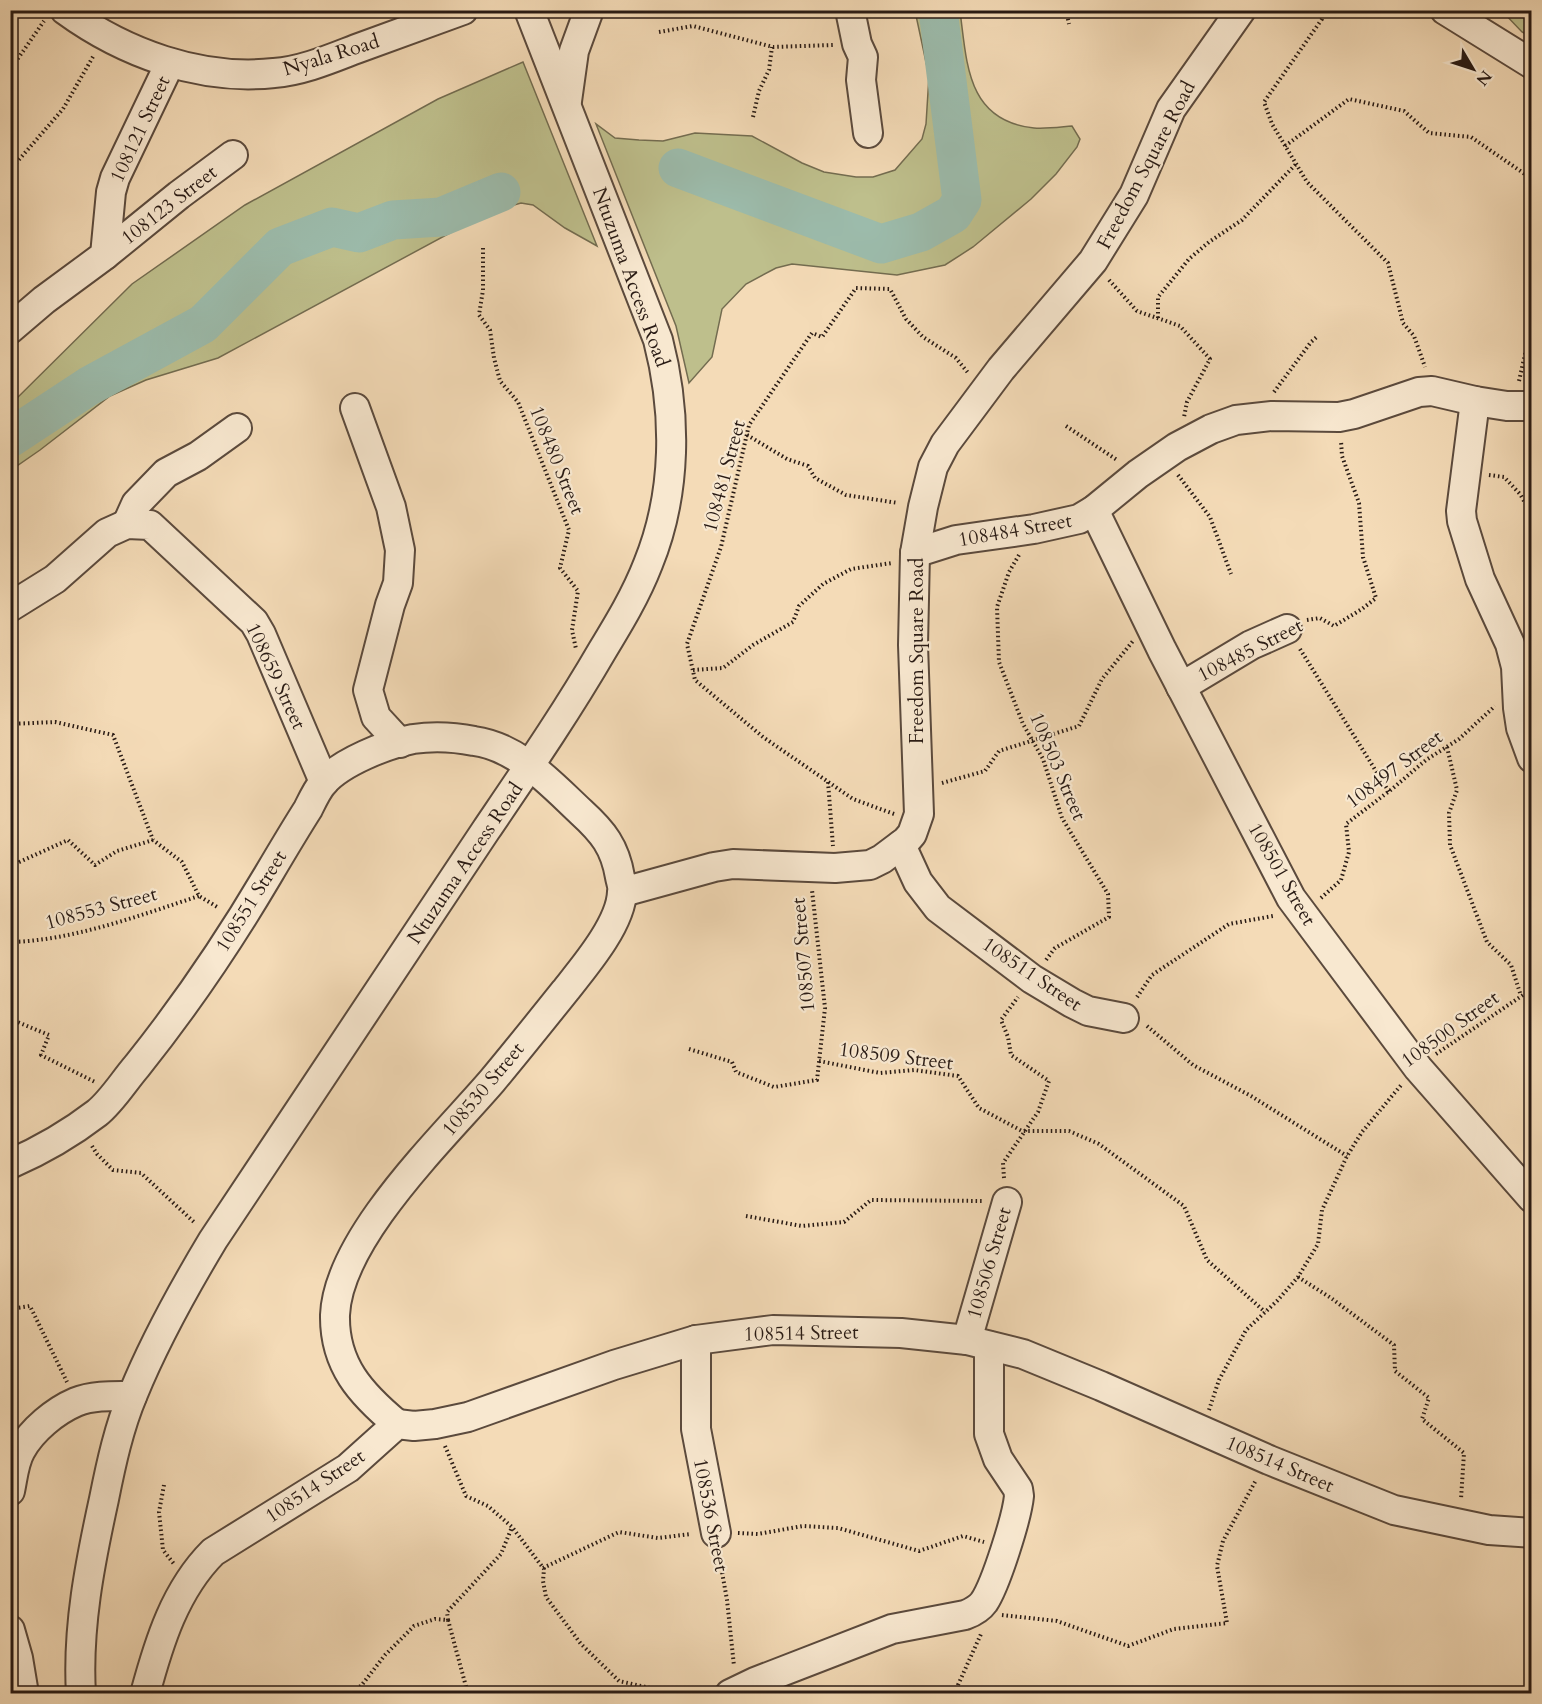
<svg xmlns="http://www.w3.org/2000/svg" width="1542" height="1704" font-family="Cardo,serif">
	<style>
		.green { fill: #bebf8c; stroke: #736c50; stroke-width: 1.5 }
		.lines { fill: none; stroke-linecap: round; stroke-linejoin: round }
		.river { stroke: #9cbbab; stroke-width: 39 }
		.minor-casing { stroke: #5b4a3d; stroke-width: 32 }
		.path { stroke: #281a14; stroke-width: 4; stroke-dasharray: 1.5 3; stroke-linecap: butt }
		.minor { stroke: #f8e8d0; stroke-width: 28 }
		.labels { text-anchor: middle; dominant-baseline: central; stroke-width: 4.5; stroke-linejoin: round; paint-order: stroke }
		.street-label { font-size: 20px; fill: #281a14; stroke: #f8e8d0 }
	</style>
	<rect width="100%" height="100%" fill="#f4dbb7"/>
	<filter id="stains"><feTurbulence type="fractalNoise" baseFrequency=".00333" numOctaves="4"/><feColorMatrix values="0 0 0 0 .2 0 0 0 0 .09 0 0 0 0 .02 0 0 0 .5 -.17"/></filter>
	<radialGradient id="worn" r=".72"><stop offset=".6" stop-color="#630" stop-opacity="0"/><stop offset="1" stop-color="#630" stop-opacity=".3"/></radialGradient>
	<g class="green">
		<path d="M 960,11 C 967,64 967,121 1034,128 C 1046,129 1060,127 1072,126 L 1080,139 L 1077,147 L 1056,174 L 1031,199 L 973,247 L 945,265 L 897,275 L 792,264 L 776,268 L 746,284 L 722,309 L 712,357 L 689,383 L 676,326 L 596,124 L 615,138 L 639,140 L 663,141 L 695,133 L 752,136 L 802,163 L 824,172 L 856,177 L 873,177 L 895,170 L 922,139 L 926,124 L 929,76 L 915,11 Z"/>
		<polygon points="1502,11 1531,11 1531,37 1522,32"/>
		<polygon points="523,62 597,246 565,228 533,205 521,203 487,213 218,358 146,380 110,396 40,450 11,470 11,404 132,284 245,205 438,99"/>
	</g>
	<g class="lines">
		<g class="river">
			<polyline points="678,168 881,244 921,232 953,214 962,200 938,10"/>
			<polyline points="10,438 89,386 203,324 280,247 332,227 359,233 393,220 441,217 501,192"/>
		</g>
		<g class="minor-casing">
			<g id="minor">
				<path d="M 65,10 C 124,53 200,81 274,73 C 302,71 330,59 356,49 C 392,36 428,23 463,10"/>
				<polyline points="850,10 857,44 863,57 861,80 868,133"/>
				<polyline points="1445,10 1532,64"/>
				<polyline points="567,101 574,51 589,10"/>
				<polyline points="105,255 179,195 233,155"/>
				<polyline points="10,329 44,300 105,255 111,192 115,178 170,63"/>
				<polyline points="1475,401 1461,511 1462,521 1480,579 1510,644 1516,667 1518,708 1521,728 1532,758"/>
				<polyline points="355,408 391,507 400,550 398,583 390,605 368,690 376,717 400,743"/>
				<polyline points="1094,510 1162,650 1291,898 1418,1068 1532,1198"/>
				<polyline points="127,524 136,504 166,473 198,456 237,428"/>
				<polyline points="915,553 956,540 1034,529 1079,519 1094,510 1138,474 1177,447 1211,429 1236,420 1272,416 1339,417 1354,414 1419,392 1432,391 1475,401 1507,406 1532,406"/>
				<polyline points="10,607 55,579 107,533 127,524 150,525 254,622 261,634 324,782"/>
				<polyline points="1181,687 1251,645 1287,629"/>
				<polyline points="901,845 918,882 938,908 1032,979 1072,1003 1088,1011 1124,1018"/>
				<polyline points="623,892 714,867 733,864 835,868 870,865 882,859 906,841 912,834 919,814 913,645 915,553 923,507 933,467 945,444 1001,369 1093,261 1134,195 1171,109 1241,10"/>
				<path d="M 10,1164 C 40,1151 71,1133 97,1113 C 112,1101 124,1081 137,1066 C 185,1006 229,941 268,875 C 281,853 294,831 308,809 C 312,801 317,790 323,783 C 341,762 387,744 413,739 C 433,736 454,737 474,741 C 518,747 550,783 581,812 C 603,832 615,847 620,877 C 621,882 623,887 622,892 C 621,924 584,967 565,991 C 541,1021 517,1051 492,1081 C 443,1138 338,1238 335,1315 C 334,1365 361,1394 397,1424"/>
				<polyline points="696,1340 696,1429 716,1533"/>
				<polyline points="967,1340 1007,1202"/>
				<path d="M 10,1491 C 13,1477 14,1462 21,1450 C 32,1430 55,1411 76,1402 C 93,1395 114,1396 132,1396"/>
				<polyline points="10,1630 18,1658 24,1694"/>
				<path d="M 81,1694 C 77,1628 90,1563 104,1499 C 111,1464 119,1427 133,1394 C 155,1340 183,1290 213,1240 C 304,1104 395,967 486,830 C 526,771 566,713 602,651 C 619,623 636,595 648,564 C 677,493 677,413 658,340 L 529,10"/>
				<path d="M 145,1694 C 159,1642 175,1590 213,1552 L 348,1468 L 397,1424 L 414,1426 L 435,1424 L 468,1417 L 614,1365 L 696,1340 L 773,1330 L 901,1333 L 967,1340 L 1023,1354 L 1101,1386 L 1269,1460 L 1394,1510 L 1489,1530 L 1532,1533"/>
				<path d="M 730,1694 L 755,1682 L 892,1629 L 965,1615 C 973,1612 979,1609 984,1602 C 996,1584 1017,1517 1019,1496 L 1018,1489 L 998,1459 L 989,1434 L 989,1346"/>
			</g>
		</g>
		<g class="path">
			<polyline points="1066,10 1069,24"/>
			<polyline points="1323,10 1322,19 1264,102 1272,124 1307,182 1388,263 1403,323 1414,336 1425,367"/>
			<polyline points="659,32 693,26 773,47 833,45"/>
			<polyline points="10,70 44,21"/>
			<polyline points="753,117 759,91 769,70 772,47"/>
			<polyline points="1285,146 1349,99 1404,111 1429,133 1471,137 1532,179"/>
			<polyline points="10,170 63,109 94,55"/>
			<polyline points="483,248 483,290 479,315 490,330 494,358 500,381 518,402 569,530 560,568 578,591 572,630 576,649"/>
			<polyline points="1109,280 1137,311 1180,326 1210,359 1187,402 1184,417"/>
			<polyline points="1158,318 1158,297 1189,259 1209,242 1242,220 1296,164"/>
			<polyline points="1519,381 1532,323"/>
			<polyline points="1274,392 1311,342 1318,336"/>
			<polyline points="1066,426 1117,460"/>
			<polyline points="747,435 787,459 808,466 815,478 846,495 898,503"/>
			<polyline points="1178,475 1210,517 1231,574"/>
			<polyline points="1489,475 1504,477 1520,494 1532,515"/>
			<polyline points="1019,555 1009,572 997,607 999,662 1023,724 1043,759 1062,818 1108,894 1109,917 1055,948 1046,960"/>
			<polyline points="1307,620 1320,618 1334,626 1362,609 1376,598 1363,557 1359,503 1342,456 1341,441"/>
			<polyline points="1300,649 1389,792"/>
			<polyline points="693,670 723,668 753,645 793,622 799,606 823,584 851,569 892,563"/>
			<polyline points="10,724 55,722 113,735 153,840 182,862 199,896 219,908"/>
			<polyline points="1447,747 1457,790 1449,813 1450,845 1487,942 1511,965 1521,996"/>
			<polyline points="828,782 833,846"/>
			<polyline points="942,783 985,771 999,751 1079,726 1102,679 1133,641"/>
			<polyline points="894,814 853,799 763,737 695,680 687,644 721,547 749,425 812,333 822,337 856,288 890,289 906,319 923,337 956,358 969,374"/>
			<polyline points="10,830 17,863 68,840 95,865 117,851 153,840"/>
			<polyline points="1321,898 1341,880 1349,852 1346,824 1392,789 1426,760 1459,739 1495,706"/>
			<path d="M 10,942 C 71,941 141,915 199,896"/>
			<polyline points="1137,997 1152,975 1229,924 1273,916"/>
			<polyline points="10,1019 49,1035 41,1055 95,1082"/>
			<polyline points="1147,1026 1193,1065 1251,1096 1347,1156"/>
			<polyline points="689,1049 732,1062 736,1072 774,1087 817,1080 825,1008 812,890"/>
			<polyline points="1436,1054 1526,993 1532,987"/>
			<polyline points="819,1061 880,1073 914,1070 958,1076 979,1108 1022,1131 1069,1131 1099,1144 1184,1206 1207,1260 1265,1312"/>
			<polyline points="92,1146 97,1154 113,1170 141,1173 195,1223"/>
			<polyline points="1004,1178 1003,1163 1038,1112 1049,1081 1011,1055 1008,1037 1001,1020 1018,997"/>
			<polyline points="746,1216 802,1226 844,1222 871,1200 982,1201"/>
			<polyline points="1298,1277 1331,1298 1394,1345 1395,1371 1429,1398 1422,1419 1464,1453 1461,1499"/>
			<polyline points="10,1309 30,1306 67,1382"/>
			<polyline points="1209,1410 1219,1380 1246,1330 1277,1301 1298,1277 1318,1244 1322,1210 1347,1156 1362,1132 1402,1084"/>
			<polyline points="445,1446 466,1496 488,1506 512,1527 544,1569 543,1581 546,1597 581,1644 619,1681 677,1694"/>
			<polyline points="164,1485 159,1512 163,1550 174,1564"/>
			<polyline points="738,1533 758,1534 803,1526 838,1528 919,1551 963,1536 984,1542"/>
			<polyline points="719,1555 727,1600 734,1666"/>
			<polyline points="543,1568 619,1532 658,1538 691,1534"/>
			<polyline points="1002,1615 1057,1621 1128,1646 1174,1629 1227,1623 1217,1566 1223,1541 1256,1480"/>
			<polyline points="448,1620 468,1694"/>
			<polyline points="343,1694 361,1686 385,1655 414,1626 435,1619 448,1620 447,1612 501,1554 512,1527"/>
			<polyline points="957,1694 958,1685 981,1634"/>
		</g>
		<use href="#minor" class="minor"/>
	</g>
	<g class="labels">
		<g class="street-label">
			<text transform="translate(331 55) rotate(-17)">Nyala Road</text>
			<text transform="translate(140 129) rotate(-65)">108121 Street</text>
			<text transform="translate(1146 165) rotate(-62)">Freedom Square Road</text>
			<text transform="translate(169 205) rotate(-38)">108123 Street</text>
			<text transform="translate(631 277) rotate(70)">Ntuzuma Access Road</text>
			<text transform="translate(557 460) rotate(68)">108480 Street</text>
			<text transform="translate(724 476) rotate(-75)">108481 Street</text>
			<text transform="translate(1015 530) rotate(-10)">108484 Street</text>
			<text transform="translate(1250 650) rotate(-27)">108485 Street</text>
			<text transform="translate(916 651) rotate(-90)">Freedom Square Road</text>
			<text transform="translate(276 676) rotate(65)">108659 Street</text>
			<text transform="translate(1058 766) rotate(67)">108503 Street</text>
			<text transform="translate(1394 769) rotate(-37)">108497 Street</text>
			<text transform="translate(465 863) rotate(-56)">Ntuzuma Access Road</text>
			<text transform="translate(1282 874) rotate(60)">108501 Street</text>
			<text transform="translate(251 901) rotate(-58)">108551 Street</text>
			<text transform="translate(101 908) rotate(-15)">108553 Street</text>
			<text transform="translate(803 955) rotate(-95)">108507 Street</text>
			<text transform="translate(1032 974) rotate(34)">108511 Street</text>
			<text transform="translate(1450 1029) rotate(-36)">108500 Street</text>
			<text transform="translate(896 1056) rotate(7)">108509 Street</text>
			<text transform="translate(483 1089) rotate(-50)">108530 Street</text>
			<text transform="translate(989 1263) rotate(-74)">108506 Street</text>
			<text transform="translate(801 1333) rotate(-1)">108514 Street</text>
			<text transform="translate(1280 1464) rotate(23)">108514 Street</text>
			<text transform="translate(315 1486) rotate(-34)">108514 Street</text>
			<text transform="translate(711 1515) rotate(79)">108536 Street</text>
		</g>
	</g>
	<rect width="1542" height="1704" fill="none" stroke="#f4dbb7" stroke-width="36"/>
	<rect x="12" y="12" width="1518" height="1680" fill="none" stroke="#281a14" stroke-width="3"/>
	<rect x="18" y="18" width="1506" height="1668" fill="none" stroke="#281a14" stroke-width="1.5"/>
	<g transform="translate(1473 69) rotate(129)" stroke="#f8e8d0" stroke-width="4.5" paint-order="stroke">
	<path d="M0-4.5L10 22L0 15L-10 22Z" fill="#281a14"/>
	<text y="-9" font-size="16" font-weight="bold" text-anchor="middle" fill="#281a14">N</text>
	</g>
	<rect width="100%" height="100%" filter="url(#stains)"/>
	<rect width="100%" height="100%" fill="url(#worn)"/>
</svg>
